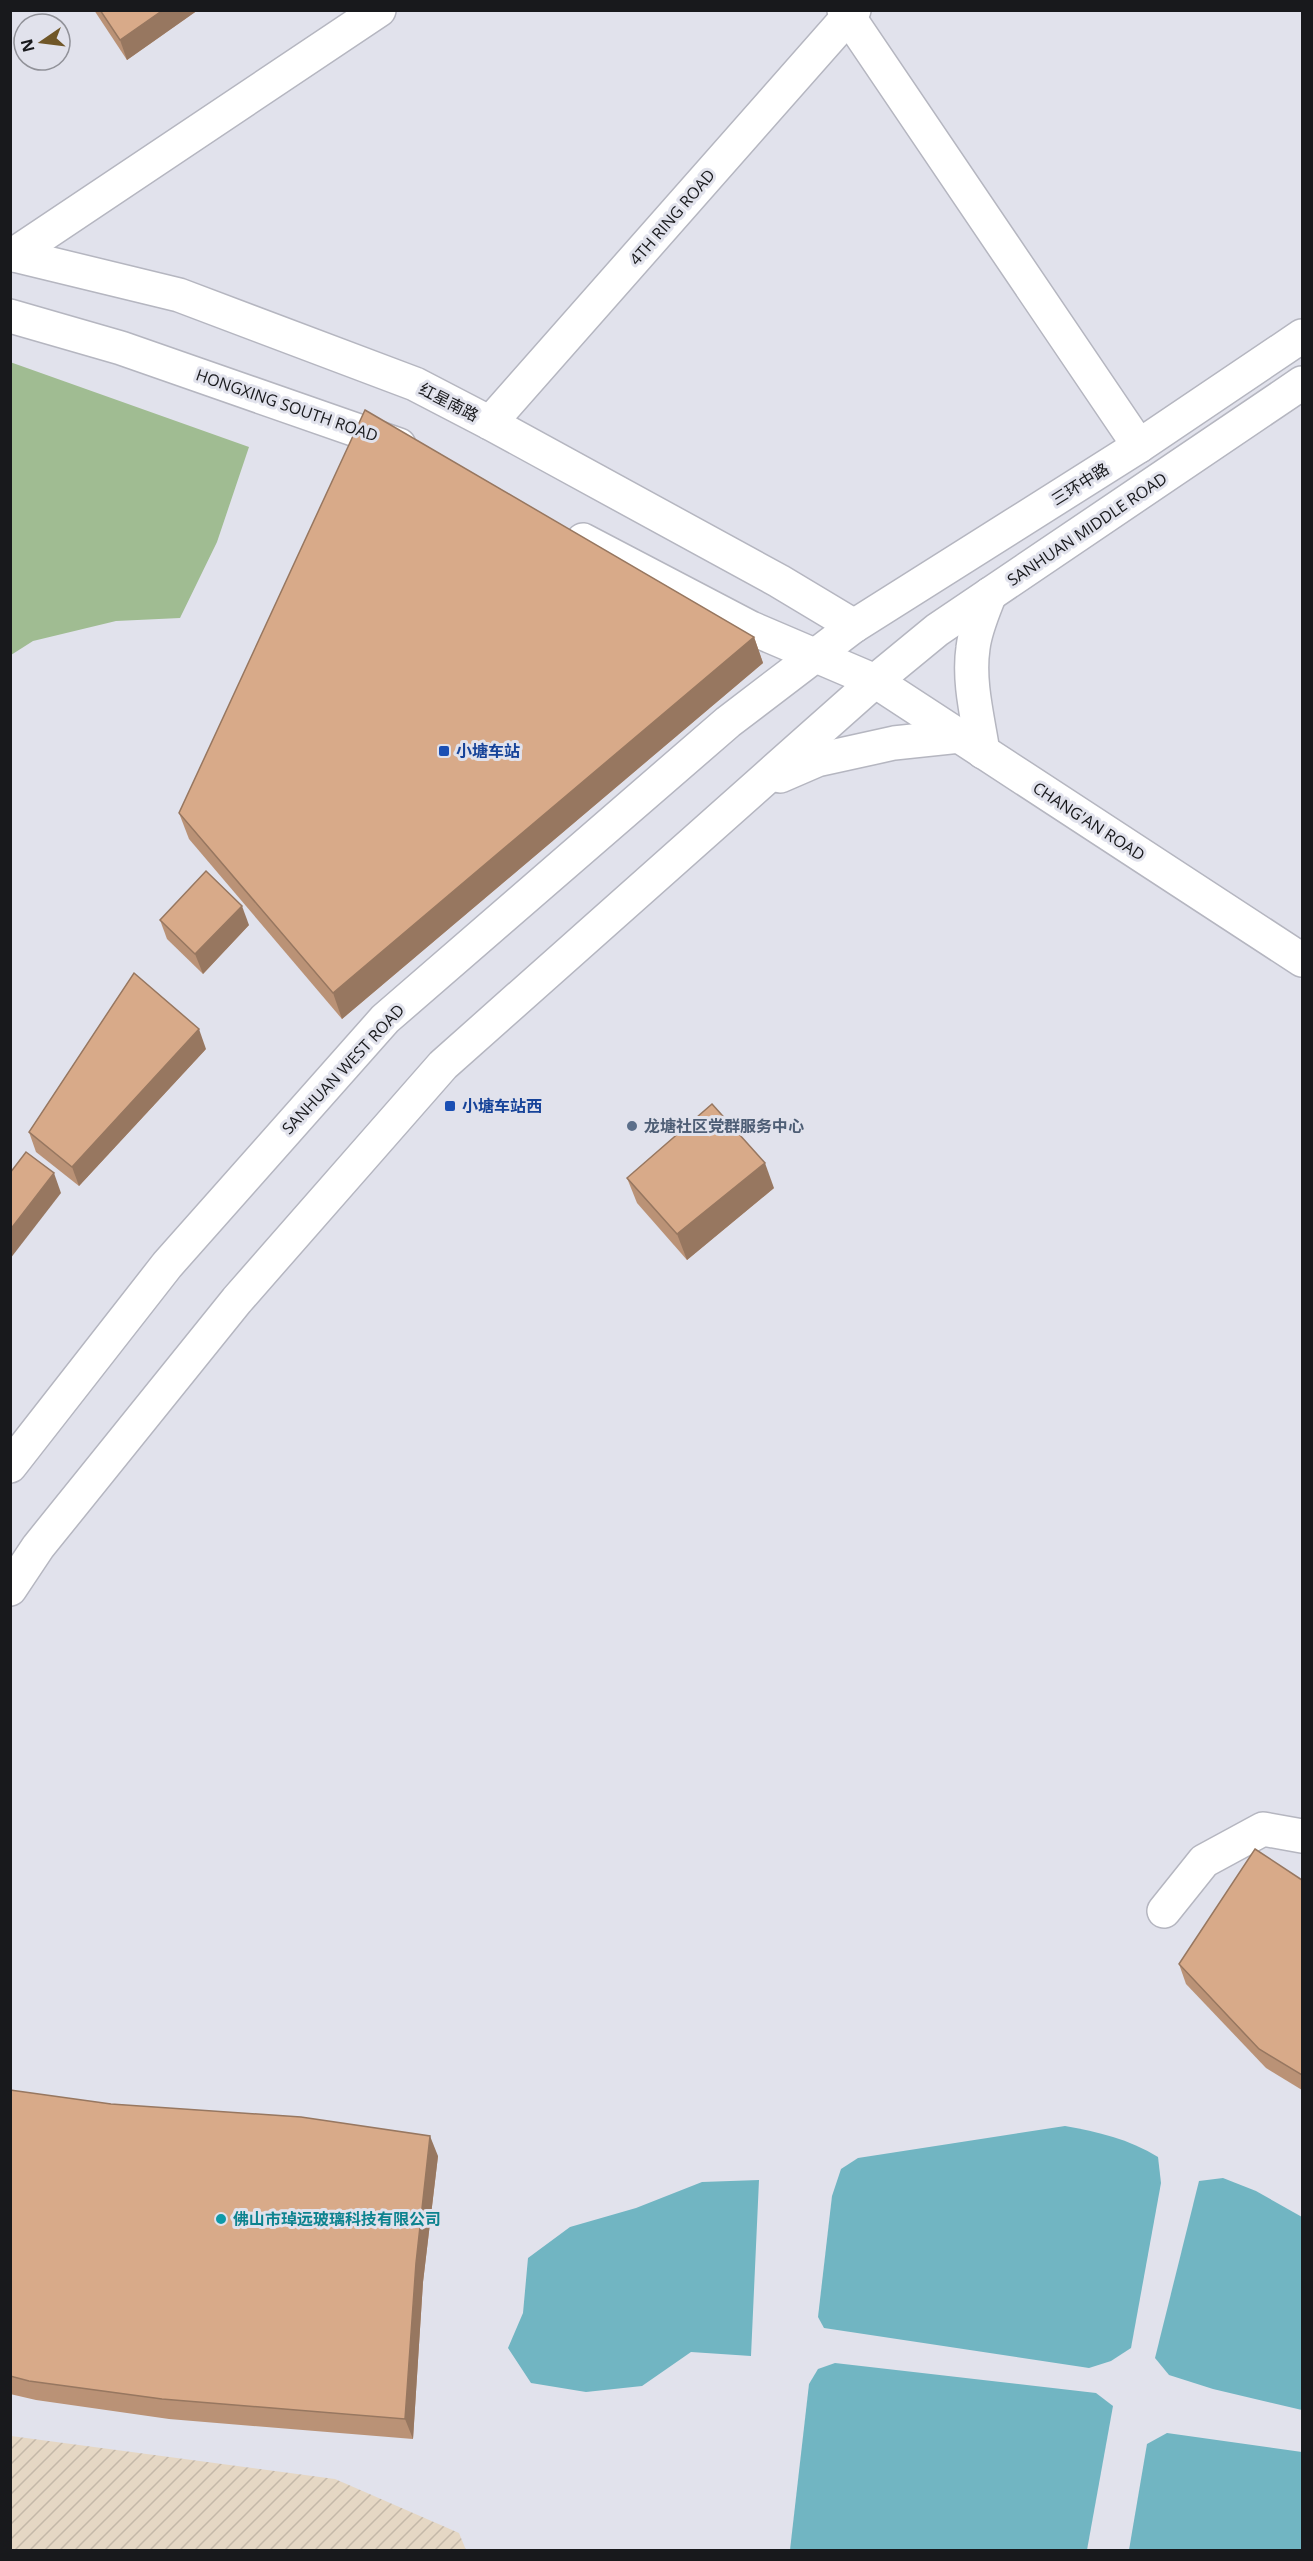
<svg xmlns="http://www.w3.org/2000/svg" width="1313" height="2561" font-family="'Open Sans','Noto Sans SC',sans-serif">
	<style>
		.industrial { fill: url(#industrial-furrows) }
		.green { fill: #a0bc92 }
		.water { fill: #71b5c2 }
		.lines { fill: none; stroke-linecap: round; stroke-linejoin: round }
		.minor-casing { stroke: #b5b6c0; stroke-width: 36 }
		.major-casing { stroke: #b5b6c0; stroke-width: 36 }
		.minor { stroke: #fff; stroke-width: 33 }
		.major { stroke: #fff; stroke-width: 33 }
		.wall { fill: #ba9276 }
		.shaded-wall { fill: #977760 }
		.building { fill: #d8aa89; stroke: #977760; stroke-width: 1.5 }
		.transit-dot { fill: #1a4fb4; stroke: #e1e2ec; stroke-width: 2 }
		.service-dot { fill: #5c6f8a; stroke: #e1e2ec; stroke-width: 2 }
		.culture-dot { fill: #0f9aa8; stroke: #e1e2ec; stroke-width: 2 }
		.labels { text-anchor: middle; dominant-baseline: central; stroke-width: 6; stroke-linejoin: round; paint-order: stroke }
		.street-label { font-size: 16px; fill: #18191c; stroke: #e1e2ec }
		.transit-label { font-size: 16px; font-weight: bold; fill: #164399; stroke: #e1e2ec; text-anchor: start }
		.service-label { font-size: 16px; font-weight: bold; fill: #4e5e75; stroke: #e1e2ec; text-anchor: start }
		.culture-label { font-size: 16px; font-weight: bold; fill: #0d838f; stroke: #e1e2ec; text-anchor: start }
	</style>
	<defs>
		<pattern id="industrial-furrows" width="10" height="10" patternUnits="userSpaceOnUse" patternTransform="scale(1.5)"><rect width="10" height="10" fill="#e5d7c4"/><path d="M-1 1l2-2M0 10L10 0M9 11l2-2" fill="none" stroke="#c4b8a8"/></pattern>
	</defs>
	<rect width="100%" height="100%" fill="#e1e2ec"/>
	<polygon class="industrial" points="11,2436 335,2479 459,2533 466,2550 11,2550"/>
	<polygon class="green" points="10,362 249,447 217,542 180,618 116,621 33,641 11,655"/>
	<g class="water">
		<path d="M 1065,2126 C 1098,2132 1129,2139 1158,2157 L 1161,2183 L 1131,2348 L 1111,2361 L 1089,2368 L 824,2328 L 818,2317 L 832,2196 L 841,2169 L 858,2158 Z"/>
		<polygon points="1223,2178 1256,2191 1302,2217 1302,2410 1213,2389 1169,2375 1155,2358 1199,2181"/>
		<polygon points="759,2180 751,2356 691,2352 642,2386 586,2392 531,2383 508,2348 523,2313 528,2258 570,2227 636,2208 702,2182"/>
		<polygon points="835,2363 1096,2393 1113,2406 1087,2550 790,2550 809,2384 818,2369"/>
		<polygon points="1167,2433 1302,2452 1302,2550 1129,2550 1147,2444"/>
	</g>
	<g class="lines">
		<g class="minor-casing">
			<g id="minor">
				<polyline points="844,10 1139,446"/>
				<polyline points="13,255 379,10"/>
				<polyline points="490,423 854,10"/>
				<polyline points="1164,1911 1204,1861 1263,1829 1302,1836"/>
			</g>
		</g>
		<g class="major-casing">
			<g id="major">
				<polyline points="10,254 179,295 415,384 490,423 779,581 854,626"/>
				<polyline points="10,316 121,348 399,445"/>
				<polyline points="583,540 751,628 875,681 1302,960"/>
				<path d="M 983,752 C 978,719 968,682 973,648 C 975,630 983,612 990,594"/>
				<polyline points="780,776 817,760 894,743 960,736"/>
				<polyline points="10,1466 167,1265 385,1019 728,722 854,626 1139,446 1302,336"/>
				<polyline points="10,1589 38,1547 237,1300 443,1065 875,681 937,630 1302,383"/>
			</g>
		</g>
		<use href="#minor" class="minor"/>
		<use href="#major" class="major"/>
	</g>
	<g class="wall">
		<polygon points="94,10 198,10 127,60"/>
		<polygon points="754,637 763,663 342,1019 189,839 179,813"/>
		<polygon points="160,920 249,925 203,974 167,939"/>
		<polygon points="206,1049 79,1186 36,1152 29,1132"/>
		<polygon points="627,1178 774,1188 687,1260 637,1203"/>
		<polygon points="1302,1880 1302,2090 1266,2068 1186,1984 1179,1964"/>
		<polygon points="10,2090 438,2156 423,2282 413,2439 169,2419 36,2400 10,2394"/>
	</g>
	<g class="shaded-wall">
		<polygon points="163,10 198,10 127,60 120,40"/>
		<polygon points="754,637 763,663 342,1019 333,993"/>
		<polygon points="242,906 249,925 203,974 195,954"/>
		<polygon points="199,1029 206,1049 79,1186 72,1167"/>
		<polygon points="765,1163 774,1188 687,1260 677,1234"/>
		<polygon points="54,1173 61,1193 10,1259 10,1230"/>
		<polygon points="430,2136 438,2156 423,2282 413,2439 405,2419 416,2263"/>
	</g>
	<g class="building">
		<polygon points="100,10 163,10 120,40"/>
		<polygon points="365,410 754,637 333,993 179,813"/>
		<polygon points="206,871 242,906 195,954 160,920"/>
		<polygon points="134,973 199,1029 72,1167 29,1132"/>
		<polygon points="712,1104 765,1163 677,1234 627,1178"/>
		<polygon points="26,1152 54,1173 10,1230 10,1173"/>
		<polygon points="1255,1849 1302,1880 1302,2075 1259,2049 1179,1964"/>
		<polygon points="10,2090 111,2104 301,2117 430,2136 416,2263 405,2419 162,2399 29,2381 10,2376"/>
	</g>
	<g class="transit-dot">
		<rect x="438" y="745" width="12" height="12" rx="3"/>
		<rect x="444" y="1100" width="12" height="12" rx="3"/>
	</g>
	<circle class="service-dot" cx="632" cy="1126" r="6"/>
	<circle class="culture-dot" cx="221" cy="2219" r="6"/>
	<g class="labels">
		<g class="street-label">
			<text transform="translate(672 217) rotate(-49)">4TH RING ROAD</text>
			<text transform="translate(449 402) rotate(27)">红星南路</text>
			<text transform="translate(287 405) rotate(19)">HONGXING SOUTH ROAD</text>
			<text transform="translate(1080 484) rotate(-32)">三环中路</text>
			<text transform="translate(1087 529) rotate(-34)">SANHUAN MIDDLE ROAD</text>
			<text transform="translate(1089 821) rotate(33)">CHANG'AN ROAD</text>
			<text transform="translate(343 1069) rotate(-47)">SANHUAN WEST ROAD</text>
		</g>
		<g class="transit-label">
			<text x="456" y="751">小塘车站</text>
			<text x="462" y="1106">小塘车站西</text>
		</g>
		<g class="service-label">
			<text x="644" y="1126">龙塘社区党群服务中心</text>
		</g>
		<g class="culture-label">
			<text x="233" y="2219">佛山市琸远玻璃科技有限公司</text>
		</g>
	</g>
	<rect width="1313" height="2561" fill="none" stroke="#18191c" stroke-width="24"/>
	<g transform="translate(42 42) rotate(256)"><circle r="28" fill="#e1e2ec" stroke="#919299" stroke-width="1.5"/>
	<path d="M0-4.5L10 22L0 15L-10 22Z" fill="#705728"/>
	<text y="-9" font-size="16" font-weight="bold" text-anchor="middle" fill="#18191c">N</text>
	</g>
</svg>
